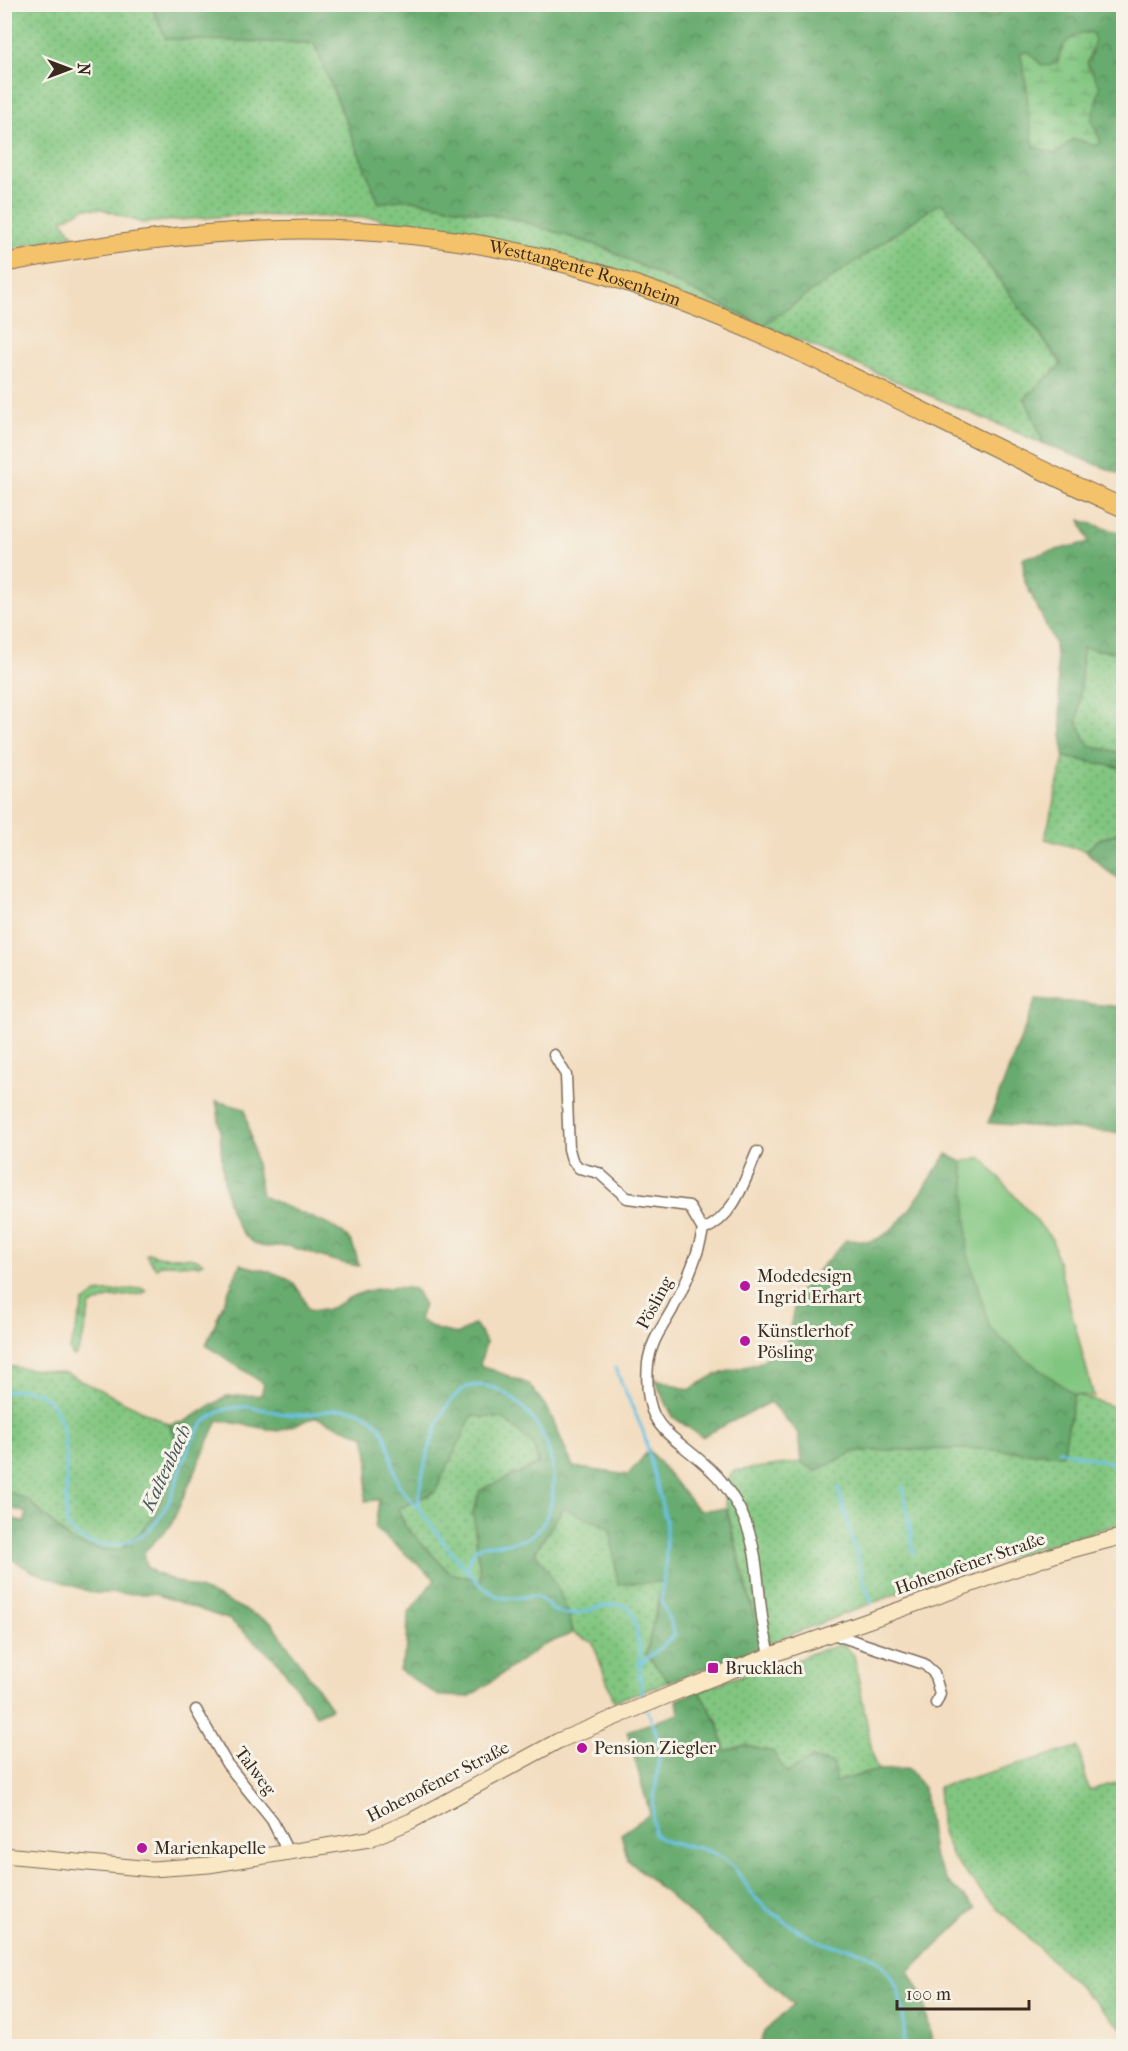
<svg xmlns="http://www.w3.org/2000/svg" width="1128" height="2051" font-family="'IM FELL French Canon',serif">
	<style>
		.grass { fill: url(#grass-dots); stroke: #5e784f; stroke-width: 1.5 }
		.forest { fill: url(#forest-crowns); stroke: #526a46; stroke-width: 1.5; fill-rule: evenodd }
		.wetland { fill: url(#wetland-marsh); stroke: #5e784f; stroke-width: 1.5 }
		.park { fill: #81c680; stroke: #5e784f; stroke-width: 1.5 }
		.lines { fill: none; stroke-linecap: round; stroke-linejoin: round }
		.stream { stroke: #69c3e7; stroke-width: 3 }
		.minor-casing { stroke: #7b6957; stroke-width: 13 }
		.secondary-casing { stroke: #7b6957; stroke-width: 17 }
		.trunk-casing { stroke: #7b6957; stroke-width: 20 }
		.minor { stroke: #fff; stroke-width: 10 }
		.secondary { stroke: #fae7c3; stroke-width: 15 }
		.trunk { stroke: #f3c26a; stroke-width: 18 }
		.poi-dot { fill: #b5179e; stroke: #f7f3e8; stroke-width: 2 }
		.labels { text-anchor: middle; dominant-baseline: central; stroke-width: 6; stroke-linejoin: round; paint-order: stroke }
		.street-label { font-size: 18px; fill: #3b2a1e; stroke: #f7f3e8 }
		.poi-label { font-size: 18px; fill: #3b2a1e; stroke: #f7f3e8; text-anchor: start }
		.water-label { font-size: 20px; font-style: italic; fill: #49585a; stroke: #f7f3e8 }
	</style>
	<defs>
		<pattern id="grass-dots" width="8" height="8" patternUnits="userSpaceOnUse" patternTransform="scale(1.5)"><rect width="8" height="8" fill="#81c680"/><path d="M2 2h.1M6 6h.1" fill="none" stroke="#6ba168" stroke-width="1.8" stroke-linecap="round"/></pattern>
		<pattern id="forest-crowns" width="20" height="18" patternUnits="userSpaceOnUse" patternTransform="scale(1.5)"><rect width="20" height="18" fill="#68ab6e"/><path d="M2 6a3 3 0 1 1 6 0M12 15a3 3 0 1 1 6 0" fill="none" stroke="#578b5a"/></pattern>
		<pattern id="wetland-marsh" width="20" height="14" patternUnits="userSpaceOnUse" patternTransform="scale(1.5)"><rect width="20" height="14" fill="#81c680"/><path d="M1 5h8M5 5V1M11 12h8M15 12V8" fill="none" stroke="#6ba168"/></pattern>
	</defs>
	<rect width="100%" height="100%" fill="#f7f3e8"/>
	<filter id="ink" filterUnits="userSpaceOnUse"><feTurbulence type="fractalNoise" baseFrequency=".0167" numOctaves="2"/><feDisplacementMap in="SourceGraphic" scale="12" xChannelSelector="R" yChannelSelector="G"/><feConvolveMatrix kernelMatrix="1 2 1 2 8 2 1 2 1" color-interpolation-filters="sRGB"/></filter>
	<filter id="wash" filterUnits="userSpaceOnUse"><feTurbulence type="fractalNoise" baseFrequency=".008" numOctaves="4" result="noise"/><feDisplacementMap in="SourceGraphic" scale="24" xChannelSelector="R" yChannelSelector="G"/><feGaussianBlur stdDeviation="1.35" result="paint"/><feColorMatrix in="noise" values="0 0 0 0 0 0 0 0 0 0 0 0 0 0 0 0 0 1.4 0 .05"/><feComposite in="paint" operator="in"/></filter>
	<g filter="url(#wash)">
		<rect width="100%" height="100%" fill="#f3ddc0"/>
		<g class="grass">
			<polygon points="4,5 151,5 166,39 314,43 379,203 407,199 519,220 602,247 764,325 941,201 1062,365 1025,398 1044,444 764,325 614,272 394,225 377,218 241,215 142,223 102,209 85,208 62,220 73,235 5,250"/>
			<polygon points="1083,648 1123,653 1123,753 1089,746 1078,723"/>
			<polygon points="1064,757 1123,768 1123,831 1098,840 1086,851 1045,839"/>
			<path d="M 149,1253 C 164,1262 190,1251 203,1263 L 199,1265 L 163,1264 L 156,1268 L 146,1255 Z"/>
			<polygon points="5,1366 66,1373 169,1424 176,1441 175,1458 157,1509 142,1530 119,1551 89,1547 71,1541 29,1501 5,1490"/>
			<polygon points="1074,1394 1123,1410 1123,1523 934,1579 762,1646 722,1489 733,1471 801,1462 816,1471 853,1452 891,1450 979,1449 1063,1454"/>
			<polygon points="471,1416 503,1418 533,1445 539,1465 480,1490 473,1513 481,1581 450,1573 405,1526 398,1509 435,1492"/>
			<polygon points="563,1508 610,1527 618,1584 663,1581 646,1654 669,1682 614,1701 593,1643 573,1633 569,1613 535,1552"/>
			<polygon points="843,1644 854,1655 874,1761 878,1770 846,1781 834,1782 834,1764 812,1758 787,1773 725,1751 718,1723 699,1691 753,1671 785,1666 812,1653"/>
			<polygon points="1078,1747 1089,1790 1123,1781 1123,2029 987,1898 952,1857 942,1833 938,1787"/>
		</g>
		<g class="forest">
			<path d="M 969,4 L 976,14 L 998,15 L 1003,5 L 1123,5 L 1123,475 L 1044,444 L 1025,398 L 1062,364 L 941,202 L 764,325 L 602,247 L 519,220 L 407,199 L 379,203 L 314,43 L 166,39 L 151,5 ZM 1061,49 L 1092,52 L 1087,63 L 1100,87 L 1091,121 L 1101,142 L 1095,146 L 1081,140 L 1072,140 L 1056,154 L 1035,147 C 1025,116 1030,84 1020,53 L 1029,52 L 1040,64 L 1049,67 L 1058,62 Z"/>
			<polygon points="1080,520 1123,534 1123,653 1083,648 1078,723 1089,746 1123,753 1123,768 1064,757 1055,644 1024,580 1023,558 1089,542"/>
			<polygon points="1122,831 1123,831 1123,881 1106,870 1086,851 1098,840"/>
			<polygon points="1036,999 1123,1007 1123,1133 988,1123"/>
			<path d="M 216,1101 L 245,1109 L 262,1195 C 283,1209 335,1222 349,1239 C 355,1247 357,1257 359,1266 C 330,1263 314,1252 287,1246 C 276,1244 267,1250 256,1244 C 213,1219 226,1143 216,1101 Z"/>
			<path d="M 947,1154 L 962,1162 L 990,1328 L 1019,1354 L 1074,1394 L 1063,1455 L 979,1449 L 891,1450 L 853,1452 L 816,1471 L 801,1462 L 798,1433 L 770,1402 L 702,1437 L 673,1417 L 654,1378 L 689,1390 L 715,1375 L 759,1363 L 787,1342 L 797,1294 L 846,1240 C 853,1240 862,1242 870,1241 C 900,1236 929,1178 947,1154 Z"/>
			<path d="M 240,1264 C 276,1275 296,1271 308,1310 C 332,1313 335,1304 355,1295 C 376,1287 394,1286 415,1289 L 424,1305 L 419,1320 L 438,1330 L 458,1334 L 475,1324 L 486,1342 L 480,1365 L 529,1384 L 549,1411 L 573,1467 L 628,1475 L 649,1450 L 698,1510 L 726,1509 L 762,1646 L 669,1682 L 646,1654 L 663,1582 L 618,1584 L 610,1528 L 563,1508 L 535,1552 C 554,1578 566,1601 573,1633 L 542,1646 L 469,1697 L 439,1696 L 399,1670 L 407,1647 L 408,1614 L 435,1579 L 375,1528 L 379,1500 L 365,1501 L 369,1463 L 365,1436 L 316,1417 L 278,1431 L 218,1420 L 171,1525 L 144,1552 L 147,1567 L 157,1574 L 212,1594 L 272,1623 L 331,1708 L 316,1715 L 278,1662 L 230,1620 L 155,1594 L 94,1593 L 33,1572 L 5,1555 L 5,1534 L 8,1535 L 13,1526 L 5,1522 L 5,1515 L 24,1523 L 27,1513 L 8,1507 L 5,1510 L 5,1490 L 29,1501 L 71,1541 L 89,1547 L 119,1551 L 142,1530 L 157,1509 L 175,1458 L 176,1441 L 169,1424 L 184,1422 L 227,1396 L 261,1395 L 264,1384 L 206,1345 ZM 472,1416 L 503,1418 L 533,1445 L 539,1464 L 480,1490 L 473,1513 L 481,1581 L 450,1573 L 405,1526 L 398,1509 L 435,1492 Z"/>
			<polygon points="699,1691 718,1723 725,1751 744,1745 773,1752 787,1773 812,1758 834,1764 835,1782 878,1770 909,1769 924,1788 933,1854 946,1880 976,1908 909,1972 923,1996 933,2046 760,2046 764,2032 794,2004 628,1860 621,1834 650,1814 627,1731 679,1714 677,1700"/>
		</g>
		<g class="wetland">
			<path d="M 969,5 L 1003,5 L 998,15 C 985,19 977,16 969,5 Z"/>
			<path d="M 1081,33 L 1092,33 L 1095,40 L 1087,63 L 1100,87 L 1091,121 L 1101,142 L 1095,146 L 1081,140 L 1072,140 L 1056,154 L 1035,147 C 1025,116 1030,84 1020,53 L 1029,52 L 1040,64 L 1049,66 L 1058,62 C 1061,46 1066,40 1081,33 Z"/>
			<polygon points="142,1288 147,1291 141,1294 108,1298 90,1306 82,1342 76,1355 72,1356 70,1349 84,1302 96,1293"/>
		</g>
		<polygon class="park" points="981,1157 1052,1239 1094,1397 1074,1394 1019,1354 990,1328 968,1254 965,1178 962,1162"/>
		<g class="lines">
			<g class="stream">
				<polyline points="615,1368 643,1431 666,1521 666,1560 661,1600 675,1635 642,1663"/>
				<path d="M 4,1392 C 84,1373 62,1479 67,1525 C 75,1538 89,1545 105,1545 C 204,1544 156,1404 247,1407 C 265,1408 282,1416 301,1415 C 324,1414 345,1402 367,1415 C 393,1430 389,1460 398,1483 C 403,1495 414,1501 421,1511 C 440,1535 471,1586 500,1597 C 512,1601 524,1596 536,1596 C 546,1601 551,1613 563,1614 C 586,1617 604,1598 628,1607 L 633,1613 L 640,1650 L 640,1679 L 644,1700"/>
				<polyline points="1059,1450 1124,1466"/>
				<polyline points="903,1487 914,1553"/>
				<polyline points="838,1488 865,1585 872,1602"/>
				<path d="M 418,1507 C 419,1478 438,1393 471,1386 C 504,1379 540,1420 548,1448 C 553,1465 555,1486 551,1503 C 537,1562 485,1534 473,1552 C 470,1556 469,1564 468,1569"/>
				<path d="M 647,1709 C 654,1725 661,1742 659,1759 C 657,1785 650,1808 654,1834 C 669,1848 694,1843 713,1853 C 747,1869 743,1895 773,1913 C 787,1922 800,1933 815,1940 C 828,1946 842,1946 855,1950 C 899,1962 906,2006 904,2046"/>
				<polyline points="4,2033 19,2043"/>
				<polyline points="812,2046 827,2041 845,2046"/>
			</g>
		</g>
	</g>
	<g filter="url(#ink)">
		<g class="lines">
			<g class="minor-casing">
				<g id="minor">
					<path d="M 554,1055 L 566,1075 L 569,1149 L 572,1160 L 579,1168 L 599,1173 L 627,1198 L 689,1206 L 703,1230 C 698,1257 685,1285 672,1310 C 662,1328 651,1341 648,1363 C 642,1432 671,1431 713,1472 C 725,1483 739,1506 745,1521 C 763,1563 755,1612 771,1655"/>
					<path d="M 703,1230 C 735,1217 744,1181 757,1152"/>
					<polyline points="830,1633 924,1664 934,1673 940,1694 936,1703"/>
					<polyline points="196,1710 227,1764 272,1820 288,1852"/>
				</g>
			</g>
			<g class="secondary-casing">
				<polyline id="secondary" points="4,1855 152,1869 209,1865 369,1839 411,1821 558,1741 674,1693 771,1655 1060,1553 1124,1536"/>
			</g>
			<g class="trunk-casing">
				<g id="trunk">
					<path id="s1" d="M 4,263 C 208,223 393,211 595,272 C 777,326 950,432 1124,508"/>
				</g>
			</g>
			<use href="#minor" class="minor"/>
			<use href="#secondary" class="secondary"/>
			<use href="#trunk" class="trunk"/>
		</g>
	</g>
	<g class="poi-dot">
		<circle cx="745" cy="1286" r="6"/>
		<circle cx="745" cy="1341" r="6"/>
		<rect x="707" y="1662" width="12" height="12" rx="3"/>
		<circle cx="582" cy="1748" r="6"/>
		<circle cx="142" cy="1848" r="6"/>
	</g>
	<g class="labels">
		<g class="street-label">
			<text stroke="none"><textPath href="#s1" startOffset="588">Westtangente Rosenheim</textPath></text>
			<text transform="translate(655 1303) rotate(-62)">Pösling</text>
			<text transform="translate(970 1564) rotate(-19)">Hohenofener Straße</text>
			<text transform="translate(255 1771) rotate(53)">Talweg</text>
			<text transform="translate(438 1782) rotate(-27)">Hohenofener Straße</text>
		</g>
		<g class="poi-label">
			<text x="757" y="1276">Modedesign<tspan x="757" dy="21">Ingrid Erhart</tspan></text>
			<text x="757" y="1331">Künstlerhof<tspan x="757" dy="21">Pösling</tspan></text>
			<text x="725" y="1668">Brucklach</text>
			<text x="594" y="1748">Pension Ziegler</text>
			<text x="154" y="1848">Marienkapelle</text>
		</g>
		<g class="water-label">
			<text transform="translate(166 1468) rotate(-65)">Kaltenbach</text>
		</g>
	</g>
	<rect width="1128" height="2051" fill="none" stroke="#f7f3e8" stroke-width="24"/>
	<g transform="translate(69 69) rotate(90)" stroke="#f7f3e8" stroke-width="4.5" paint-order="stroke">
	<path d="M0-4.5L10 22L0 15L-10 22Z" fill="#3b2a1e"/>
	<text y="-9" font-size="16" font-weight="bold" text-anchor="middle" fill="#3b2a1e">N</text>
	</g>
	<path d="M897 2000v9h132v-9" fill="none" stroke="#3b2a1e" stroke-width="3"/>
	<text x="906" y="2000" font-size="18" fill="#3b2a1e" stroke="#f7f3e8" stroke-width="4.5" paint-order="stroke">100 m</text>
</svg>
